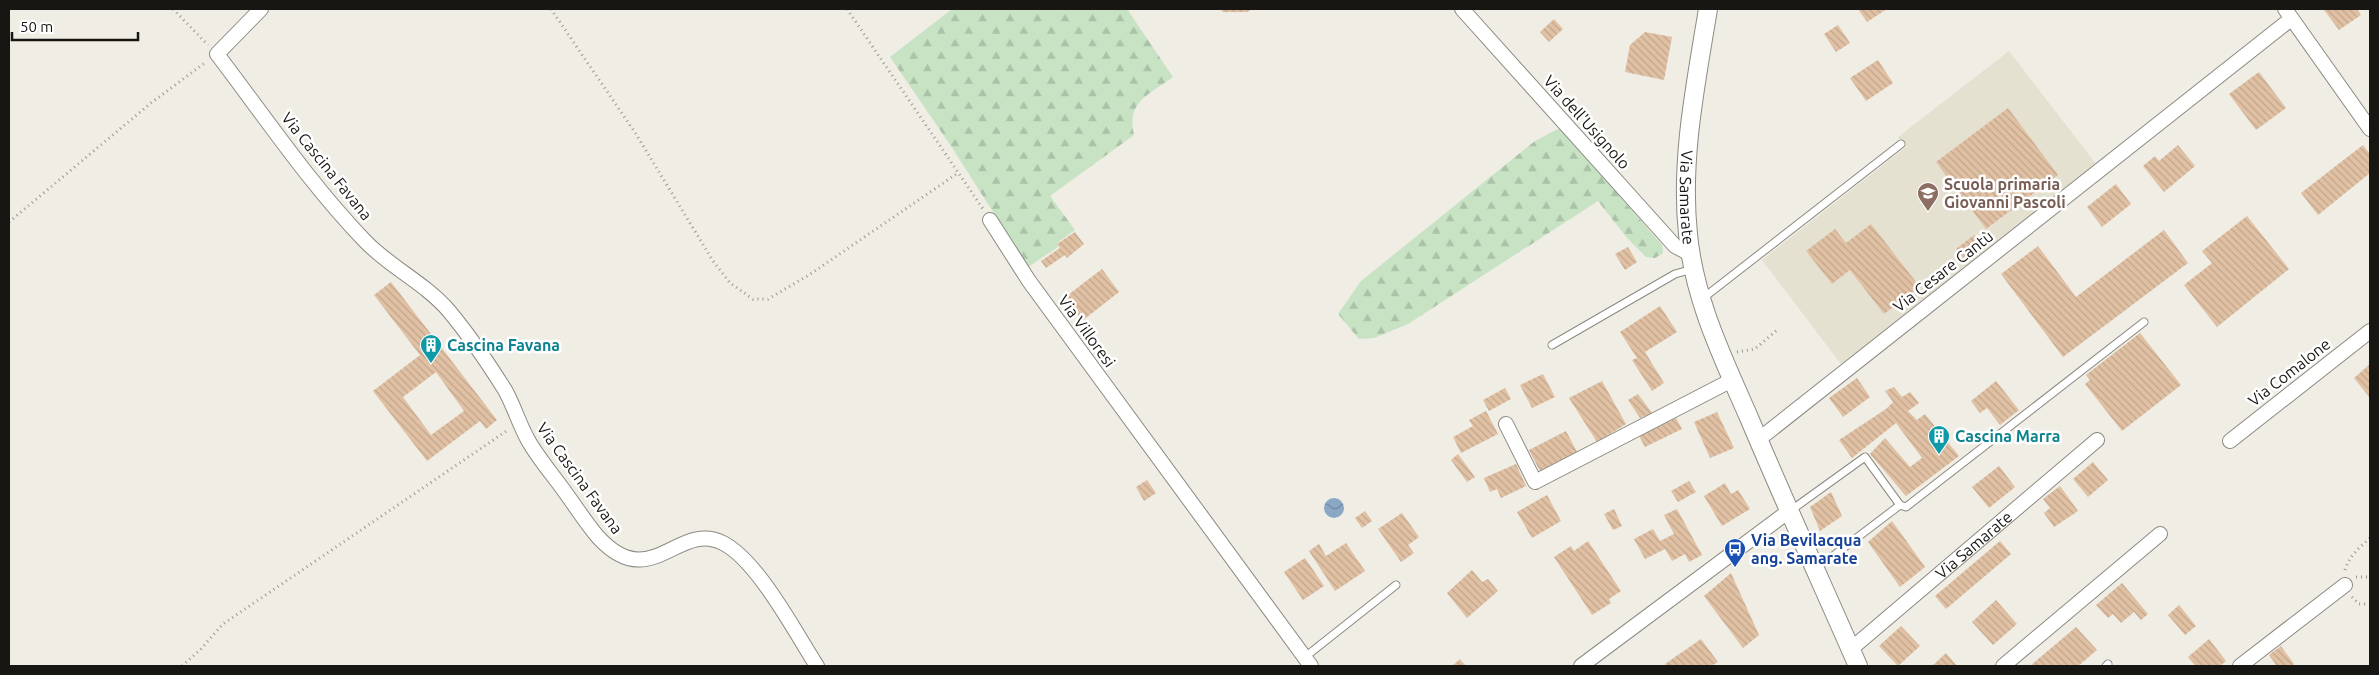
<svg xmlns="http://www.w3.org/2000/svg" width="2379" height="675" font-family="Ubuntu,sans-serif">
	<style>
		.built { fill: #e5e1d1 }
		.forest { fill: url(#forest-firs) }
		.water { fill: url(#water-waves) }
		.building { fill: url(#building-back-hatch); fill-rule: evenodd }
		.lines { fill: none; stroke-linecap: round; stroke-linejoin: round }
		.service-casing { stroke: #8b8980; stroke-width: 9 }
		.minor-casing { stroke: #8b8980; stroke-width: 16 }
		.tertiary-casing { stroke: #8b8980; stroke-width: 20 }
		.path { stroke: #9b9992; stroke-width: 3; stroke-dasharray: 1 4; stroke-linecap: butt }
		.service { stroke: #fff; stroke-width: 7 }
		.minor { stroke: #fff; stroke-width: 14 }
		.tertiary { stroke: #fff; stroke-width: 18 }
		.labels { text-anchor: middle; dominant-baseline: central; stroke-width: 5; stroke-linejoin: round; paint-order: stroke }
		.street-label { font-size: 16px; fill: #171613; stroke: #fff }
		.education-label { font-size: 16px; font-weight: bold; fill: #785e54; stroke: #fff; text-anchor: start }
		.culture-label { font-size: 16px; font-weight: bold; fill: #0d838f; stroke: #fff; text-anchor: start }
		.transit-label { font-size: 16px; font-weight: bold; fill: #164399; stroke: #fff; text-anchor: start }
	</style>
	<defs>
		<pattern id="forest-firs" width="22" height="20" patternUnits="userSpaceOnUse" patternTransform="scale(1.25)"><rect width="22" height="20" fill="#c7e3c4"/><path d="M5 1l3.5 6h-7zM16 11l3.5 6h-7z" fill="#aac2a8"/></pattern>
		<pattern id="water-waves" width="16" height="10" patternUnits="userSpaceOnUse" patternTransform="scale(1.25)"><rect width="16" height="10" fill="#8aa8c4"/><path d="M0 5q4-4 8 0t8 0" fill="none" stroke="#70889e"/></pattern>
		<pattern id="building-back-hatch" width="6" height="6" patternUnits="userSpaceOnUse" patternTransform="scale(1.25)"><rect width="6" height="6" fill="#e1c1a4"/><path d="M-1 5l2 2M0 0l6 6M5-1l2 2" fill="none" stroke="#c0a58c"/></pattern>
	</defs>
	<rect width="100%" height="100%" fill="#efede4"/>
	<polygon class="built" points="2009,51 2096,164 1841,364 1762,260 1906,147 1898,137"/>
	<g class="forest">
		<path d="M 952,9 L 1127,9 L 1173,77 C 1149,95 1126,101 1134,135 L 1050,196 L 1075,230 L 1057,243 L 1058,247 L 1028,267 L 951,146 L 890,57 Z"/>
		<polygon points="1560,128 1662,245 1663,253 1655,258 1646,257 1627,238 1598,201 1408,324 1374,338 1359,339 1338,314 1361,281 1535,141"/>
	</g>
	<circle class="water" cx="1334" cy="508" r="10"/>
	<g class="building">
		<polygon points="1220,9 1252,9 1247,12 1223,12"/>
		<polygon points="1858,9 1887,9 1867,22"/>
		<polygon points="2327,9 2357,9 2361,15 2339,30 2324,10"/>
		<polygon points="1554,19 1563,29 1549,42 1540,32"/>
		<polygon points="1838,25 1850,43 1836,52 1824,34"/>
		<polygon points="1645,32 1672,37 1664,80 1625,72 1630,45"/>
		<polygon points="1878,60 1893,83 1866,101 1850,78"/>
		<polygon points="2259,72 2286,108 2256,130 2229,94"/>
		<polygon points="2008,108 2058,175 1986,229 1936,162"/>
		<polygon points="2178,145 2195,166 2164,192 2143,166 2155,156 2159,161"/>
		<polygon points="2363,145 2370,154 2370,173 2318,215 2301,193"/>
		<polygon points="2116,184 2131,204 2102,227 2087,207"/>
		<polygon points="2247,216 2289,269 2217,327 2184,285 2212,263 2202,251"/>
		<polygon points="1871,224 1920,287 1884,314 1850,270 1832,284 1806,251 1835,229 1846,243"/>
		<polygon points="2164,230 2188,263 2063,357 2001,274 2038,246 2076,297"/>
		<polygon points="1075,232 1084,244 1067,258 1065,255 1046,268 1041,261 1060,248 1057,244"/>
		<polygon points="1974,235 1981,245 1964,259 1956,249"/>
		<polygon points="1628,247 1637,262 1625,270 1615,254"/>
		<polygon points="1102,269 1119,292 1082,321 1064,298"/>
		<path d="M 391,282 L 497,420 L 486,429 L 480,421 L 427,461 L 373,391 L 420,355 L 374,295 ZM 436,372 L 464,411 L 431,435 L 403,397 Z"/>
		<polygon points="1660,306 1677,332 1645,352 1664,383 1652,391 1632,360 1637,358 1620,332"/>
		<polygon points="2140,333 2181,385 2122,431 2085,384 2090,380 2086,375"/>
		<polygon points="2370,364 2370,398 2354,378"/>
		<polygon points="1543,374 1555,397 1532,408 1520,385"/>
		<polygon points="1857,378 1870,397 1843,417 1829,398"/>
		<polygon points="1602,381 1626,424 1597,442 1569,398"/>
		<polygon points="1996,381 2019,410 2000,425 1987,408 1980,413 1971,401"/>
		<polygon points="1894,387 1902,397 1910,392 1919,403 1908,411 1917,420 1925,414 1959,456 1906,496 1870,454 1885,438 1910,467 1922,458 1896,423 1852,458 1839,440 1886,409 1893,402 1885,391"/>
		<polygon points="1505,388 1511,399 1489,411 1483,400"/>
		<polygon points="1638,394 1652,413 1640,418 1628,400"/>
		<polygon points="1486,411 1498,434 1461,453 1453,437 1473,426 1469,420"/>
		<polygon points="1717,412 1734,448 1710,458 1694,422"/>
		<polygon points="1676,418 1682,429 1645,447 1639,436"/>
		<polygon points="1566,431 1577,452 1540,471 1529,450"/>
		<polygon points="1458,454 1475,477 1467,482 1451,460"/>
		<polygon points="2093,462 2108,480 2088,497 2073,479"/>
		<polygon points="1516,464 1526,486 1501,498 1497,489 1490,492 1484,478"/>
		<polygon points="1999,466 2015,487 1989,508 1972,487"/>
		<polygon points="1147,480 1156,493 1144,501 1136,487"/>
		<polygon points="1689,481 1696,492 1678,502 1671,491"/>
		<polygon points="1725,483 1731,494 1738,490 1750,509 1722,526 1704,496"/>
		<polygon points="2060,486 2078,511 2054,527 2044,513 2050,508 2043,499"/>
		<polygon points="1831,492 1842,516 1820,531 1810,507"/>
		<polygon points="1547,495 1561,521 1532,538 1517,512"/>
		<polygon points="1614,509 1622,526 1613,530 1604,514"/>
		<polygon points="1677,509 1702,555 1689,562 1685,554 1672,561 1665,549 1645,559 1634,539 1653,529 1660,541 1674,534 1664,515"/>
		<polygon points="1365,511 1372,521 1362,528 1355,518"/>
		<polygon points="1402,513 1419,537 1408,545 1414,553 1401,562 1378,529"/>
		<polygon points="1892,521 1925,567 1900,587 1868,542"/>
		<polygon points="1588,541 1621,591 1609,599 1611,603 1592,615 1554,557 1571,546 1574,551"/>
		<polygon points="2000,541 2011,554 1946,609 1935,596"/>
		<polygon points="1346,543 1365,571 1335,591 1309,551 1319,544 1326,556"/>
		<polygon points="1305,558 1324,586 1303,600 1284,572"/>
		<polygon points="1472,570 1482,582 1488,579 1498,591 1467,618 1447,593"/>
		<polygon points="1731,573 1759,635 1743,648 1704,596"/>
		<polygon points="2122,583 2148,614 2141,620 2134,612 2121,623 2113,614 2108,618 2096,605"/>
		<polygon points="1996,600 2017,624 1993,645 1972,622"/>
		<polygon points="2179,605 2196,626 2185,635 2168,615"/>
		<polygon points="1901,626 1920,646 1898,666 1879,646"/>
		<polygon points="2076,627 2097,650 2078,666 2030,666"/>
		<polygon points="1701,639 1718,662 1711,666 1667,666 1665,664"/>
		<polygon points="2209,639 2226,661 2220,666 2196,666 2188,657"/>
		<polygon points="2281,646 2294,664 2291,666 2275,666 2276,665 2269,655"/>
		<polygon points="1946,653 1957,666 1932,666"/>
		<polygon points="1460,659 1466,666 1452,666"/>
	</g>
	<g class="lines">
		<g class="service-casing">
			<g id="service">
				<polyline points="1702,299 1901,144"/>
				<polyline points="1552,345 1675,274 1693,269"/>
				<polyline points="1790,511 1865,457 1900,505"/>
				<polyline points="1814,568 1829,559 1900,505 1906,507 2144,322"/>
				<polyline points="1305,657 1396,585"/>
				<polyline points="2106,666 2108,664"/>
			</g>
		</g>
		<g class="minor-casing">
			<g id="minor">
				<path d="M 261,9 L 217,54 C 265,117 310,184 365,241 C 391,268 425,283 449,311 C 469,335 488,363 505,390 C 514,406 519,424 528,440 C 538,458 553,475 565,492 C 576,507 586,523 598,537 C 651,595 678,520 723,543 C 758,561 795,632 817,666"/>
				<polyline points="1462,9 1675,246 1690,254"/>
				<polyline points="2285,9 2370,129"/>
				<polyline points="990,220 1029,281 1311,666"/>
				<polyline points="1506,424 1535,482 1732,380"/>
				<polyline points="1758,440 2291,19"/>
				<polyline points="2230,441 2370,331"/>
				<path id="s1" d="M 1851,649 L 2097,440"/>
				<polyline points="1581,666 1789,511"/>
				<polyline points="2003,666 2160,534"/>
				<polyline points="2240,666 2345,585"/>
			</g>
		</g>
		<g class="tertiary-casing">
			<g id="tertiary">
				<path id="s2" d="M 1708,9 C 1696,83 1680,159 1688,234 C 1694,300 1724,360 1750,420 C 1785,503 1822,584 1858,666"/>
			</g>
		</g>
		<g class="path">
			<polyline points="173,9 208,45"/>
			<polyline points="551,9 636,134 713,261 730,283 753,299 768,299 809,275 958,173"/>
			<polyline points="847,9 983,209"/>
			<polyline points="9,222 151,103 206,62"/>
			<polyline points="1737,352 1755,349 1777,330"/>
			<path d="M 2345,570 C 2349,556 2359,548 2370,538"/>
			<polyline points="2356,577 2370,577"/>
			<polyline points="2352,597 2359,604 2370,604"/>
			<polyline points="182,666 201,649 223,624 508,430"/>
		</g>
		<use href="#service" class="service"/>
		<use href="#minor" class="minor"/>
		<use href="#tertiary" class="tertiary"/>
	</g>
	<defs>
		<g id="school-pin" transform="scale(1.125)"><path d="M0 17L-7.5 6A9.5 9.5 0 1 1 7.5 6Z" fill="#8d6e63" stroke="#fff"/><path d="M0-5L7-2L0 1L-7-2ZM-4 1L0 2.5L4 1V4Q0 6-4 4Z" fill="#fff"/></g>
		<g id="building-pin" transform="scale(1.125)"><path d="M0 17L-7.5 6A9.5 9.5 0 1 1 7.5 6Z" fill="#0f9aa8" stroke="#fff"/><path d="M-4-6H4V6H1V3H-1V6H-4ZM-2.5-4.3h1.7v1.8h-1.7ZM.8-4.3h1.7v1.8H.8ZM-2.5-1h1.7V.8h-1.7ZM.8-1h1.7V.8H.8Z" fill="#fff"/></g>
		<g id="bus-pin" transform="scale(1.125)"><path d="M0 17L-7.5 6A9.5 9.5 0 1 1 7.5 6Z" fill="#1a4fb4" stroke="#fff"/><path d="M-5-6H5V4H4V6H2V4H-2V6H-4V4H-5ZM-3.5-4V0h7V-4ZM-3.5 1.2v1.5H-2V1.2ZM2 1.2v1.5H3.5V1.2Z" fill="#fff"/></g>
	</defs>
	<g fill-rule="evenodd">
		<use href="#school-pin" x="1928" y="193"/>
		<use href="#building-pin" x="431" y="345"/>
		<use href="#building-pin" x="1939" y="436"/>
		<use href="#bus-pin" x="1735" y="549"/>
	</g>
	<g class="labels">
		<g class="street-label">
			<text transform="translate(1587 122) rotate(48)">Via dell'Usignolo</text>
			<text transform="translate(327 166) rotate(51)">Via Cascina Favana</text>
			<text stroke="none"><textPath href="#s2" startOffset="190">Via Samarate</textPath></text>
			<text transform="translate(1943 271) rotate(-38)">Via Cesare Cantù</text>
			<text transform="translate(1087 331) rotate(54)">Via Villoresi</text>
			<text transform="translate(2289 372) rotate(-38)">Via Comalone</text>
			<text transform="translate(580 478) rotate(54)">Via Cascina Favana</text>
			<text stroke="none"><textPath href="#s1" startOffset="161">Via Samarate</textPath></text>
		</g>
		<g class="education-label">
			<text x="1944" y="184">Scuola primaria<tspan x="1944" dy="18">Giovanni Pascoli</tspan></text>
		</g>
		<g class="culture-label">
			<text x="447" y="345">Cascina Favana</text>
			<text x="1955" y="436">Cascina Marra</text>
		</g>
		<g class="transit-label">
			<text x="1751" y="540">Via Bevilacqua<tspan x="1751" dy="18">ang. Samarate</tspan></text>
		</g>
	</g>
	<rect width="2379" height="675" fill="none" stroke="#171613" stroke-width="20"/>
	<path d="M12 32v8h126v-8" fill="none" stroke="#171613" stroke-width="2.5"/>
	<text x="20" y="32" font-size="15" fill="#171613" stroke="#ffffff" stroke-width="4" paint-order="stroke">50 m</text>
</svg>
